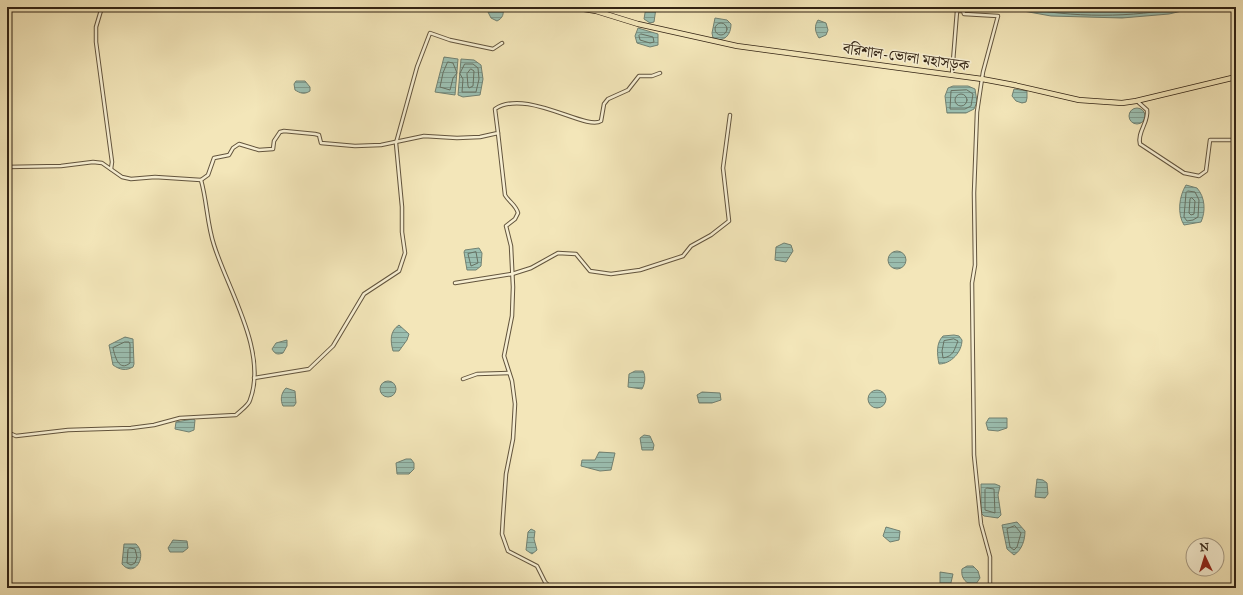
<svg xmlns="http://www.w3.org/2000/svg" width="1243" height="595" font-family="'IM FELL Great Primer','Noto Serif Bengali',serif">
	<style>
		.water { fill: url(#water-rules); stroke: #718172 }
		.lines { fill: none; stroke-linecap: round; stroke-linejoin: round }
		.shore { stroke: #667162; stroke-width: 1 }
		.minor-casing { stroke: #62543d; stroke-width: 4.5 }
		.trunk-casing { stroke: #322314; stroke-width: 6 }
		.minor { stroke: #f7efd2; stroke-width: 2.5 }
		.trunk { stroke: #f3e6b9; stroke-width: 4.5 }
		.labels { text-anchor: middle; dominant-baseline: central; stroke-width: 3; stroke-linejoin: round; paint-order: stroke }
		.street-label { font-size: 15px; fill: #322314; stroke: #f7efd2 }
	</style>
	<defs>
		<pattern id="water-rules" width="6" height="5" patternUnits="userSpaceOnUse"><rect width="6" height="5" fill="#9bbfb1"/><path d="M0 2.5h6" fill="none" stroke="#7f9b8f"/></pattern>
	</defs>
	<rect width="100%" height="100%" fill="#f3e6b9"/>
	<filter id="stains"><feTurbulence type="fractalNoise" baseFrequency=".005" numOctaves="4"/><feColorMatrix values="0 0 0 0 .2 0 0 0 0 .09 0 0 0 0 .02 0 0 0 .5 -.17"/></filter>
	<radialGradient id="worn" r=".72"><stop offset=".6" stop-color="#630" stop-opacity="0"/><stop offset="1" stop-color="#630" stop-opacity=".3"/></radialGradient>
	<g class="water">
		<path d="M 490,7 L 503,7 C 504,14 503,18 497,21 L 491,18 L 488,12 Z"/>
		<polygon points="646,7 656,8 654,22 650,23 644,19"/>
		<polygon points="1001,7 1199,7 1169,14 1122,18 1051,16"/>
		<path d="M 715,18 L 727,20 L 731,24 C 731,35 724,43 713,38 L 712,33 Z"/>
		<path d="M 818,20 L 826,23 L 828,30 L 826,35 L 819,38 C 815,32 814,26 818,20 Z"/>
		<polygon points="638,28 658,34 658,45 650,47 637,43 635,36"/>
		<polygon points="444,57 458,59 455,95 435,92"/>
		<polygon points="461,59 474,60 481,65 483,79 480,95 463,97 458,95"/>
		<path d="M 296,81 L 305,81 L 310,87 L 310,91 C 304,95 300,93 295,90 L 294,84 Z"/>
		<polygon points="968,86 975,89 977,102 974,109 966,113 947,113 945,96 948,88 953,86"/>
		<polygon points="1014,89 1027,91 1027,98 1026,102 1022,103 1016,101 1012,96"/>
		<circle cx="1137" cy="116" r="8"/>
		<path d="M 1186,185 L 1197,188 C 1205,197 1206,211 1201,222 L 1184,225 C 1177,214 1179,196 1186,185 Z"/>
		<polygon points="784,243 791,245 793,251 786,262 775,260 776,247"/>
		<polygon points="479,248 482,253 481,266 476,270 467,270 464,252 465,250"/>
		<circle cx="897" cy="260" r="9"/>
		<path d="M 399,325 L 409,334 L 407,340 L 399,351 L 393,351 C 390,340 390,331 399,325 Z"/>
		<path d="M 954,335 L 959,336 L 962,340 C 962,352 951,364 939,364 C 937,354 936,343 943,336 Z"/>
		<path d="M 125,337 L 133,339 L 134,364 L 133,367 C 126,371 120,370 113,365 L 109,345 Z"/>
		<path d="M 287,340 L 287,346 L 283,353 C 277,355 275,354 272,349 L 276,343 Z"/>
		<path d="M 635,371 L 643,371 C 646,376 645,384 642,389 L 628,387 L 629,374 Z"/>
		<circle cx="388" cy="389" r="8"/>
		<path d="M 286,388 L 295,391 L 296,403 L 294,406 L 283,406 C 280,400 281,393 286,388 Z"/>
		<circle cx="877" cy="399" r="9"/>
		<polygon points="702,392 720,393 721,400 712,403 699,403 697,395"/>
		<polygon points="989,418 1007,418 1007,428 998,431 988,430 986,423"/>
		<polygon points="193,419 195,420 194,430 189,432 175,429 176,422"/>
		<polygon points="644,435 650,436 654,445 653,450 642,450 640,438"/>
		<polygon points="599,452 615,453 611,470 600,471 581,466 582,460 595,460"/>
		<polygon points="406,459 411,459 414,463 414,469 409,474 397,474 396,463"/>
		<polygon points="1037,479 1043,480 1047,483 1048,494 1045,498 1035,497"/>
		<polygon points="981,484 995,484 1000,486 998,495 1001,515 998,518 984,516 981,513"/>
		<path d="M 1017,522 L 1025,531 C 1025,540 1022,550 1014,555 L 1007,549 L 1002,525 Z"/>
		<polygon points="886,527 900,531 899,540 890,542 883,536"/>
		<polygon points="531,529 535,531 534,539 537,550 532,554 526,550 528,532"/>
		<polygon points="173,540 187,541 188,548 183,552 170,552 168,548"/>
		<path d="M 124,544 L 136,544 C 148,555 135,579 122,564 Z"/>
		<path d="M 967,566 L 973,566 L 978,571 L 980,578 L 976,584 L 968,583 C 963,580 961,575 962,569 Z"/>
		<polygon points="940,572 953,574 950,587 942,587 940,584"/>
	</g>
	<g class="lines">
		<g class="shore">
			<path d="M 1021,7 C 1070,18 1134,18 1182,7"/>
			<polyline points="1049,7 1122,9 1155,7"/>
			<circle cx="721" cy="29" r="6"/>
			<polygon points="641,34 653,37 654,42 650,43 640,40 639,36"/>
			<polygon points="448,62 453,63 457,73 453,78 450,90 440,87 443,73"/>
			<polygon points="465,64 473,64 478,68 479,79 476,92 462,92 463,79 460,74"/>
			<polygon points="471,69 474,71 473,86 469,88 468,86 467,74"/>
			<polygon points="967,90 973,94 971,106 965,109 950,109 951,91"/>
			<circle cx="961" cy="100" r="6"/>
			<polygon points="1188,191 1195,192 1199,200 1198,217 1193,220 1187,221 1184,217 1186,193"/>
			<polygon points="1192,198 1195,201 1194,214 1191,215 1189,213 1190,199"/>
			<polygon points="476,252 478,263 471,266 468,254"/>
			<path d="M 954,339 L 958,341 C 954,350 954,356 943,358 L 942,351 L 944,341 Z"/>
			<path d="M 125,342 L 129,342 L 130,344 L 130,363 C 119,372 115,357 113,348 Z"/>
			<polygon points="987,488 994,489 995,513 985,510 985,490"/>
			<polygon points="1015,526 1021,533 1017,547 1014,550 1010,547 1007,529"/>
			<polygon points="130,548 135,549 137,557 135,563 131,565 127,563 128,550"/>
		</g>
		<g class="minor-casing">
			<g id="minor">
				<polyline points="102,7 96,27 96,42 112,162 111,169"/>
				<polyline points="952,74 957,11 963,11 964,14 998,16 983,72 977,112 974,193 975,265 972,283 974,455 981,524 990,557 990,588"/>
				<path d="M 1137,101 L 1147,110 C 1149,122 1137,132 1140,144 L 1184,173 L 1199,176 L 1206,171 L 1210,140 L 1236,140"/>
				<path d="M 498,133 L 505,195 C 509,202 516,205 518,213 L 515,219 L 506,226 L 511,246 L 513,287 L 512,316 L 504,356 L 512,381 L 515,404 L 513,439 L 506,474 L 503,517 L 502,534 L 508,551 L 537,566 L 545,582 L 551,588"/>
				<path d="M 7,167 L 61,166 L 93,162 L 102,163 L 122,177 L 131,179 L 155,177 L 201,180 L 208,175 L 214,158 L 229,155 L 233,148 L 239,144 L 259,150 L 273,149 L 274,141 L 280,132 L 284,131 L 315,134 L 319,135 L 321,143 L 355,146 L 381,145 L 424,136 L 457,138 L 480,137 L 498,133 L 495,109 C 526,88 586,131 601,121 L 604,104 L 608,99 L 628,90 L 639,76 L 652,76 L 660,73"/>
				<polyline points="455,283 512,274 531,268 558,253 576,254 590,271 611,274 640,270 683,256 691,246 711,235 729,221 723,168 730,115"/>
				<polyline points="254,378 309,369 333,346 364,294 399,271 405,253 402,232 402,207 396,143 417,67 430,33 450,40 493,49 502,43"/>
				<polyline points="463,379 477,374 509,373"/>
				<path d="M 7,432 L 16,436 L 68,430 L 131,428 L 154,425 L 180,418 L 236,415 C 240,411 249,405 250,400 C 268,352 228,290 214,245 C 207,224 207,201 201,180"/>
			</g>
		</g>
		<g class="trunk-casing">
			<polyline id="trunk" points="572,7 596,11 638,24 737,46 982,79 1014,85 1079,100 1122,103 1136,101 1236,77"/>
		</g>
		<use href="#minor" class="minor"/>
		<use href="#trunk" class="trunk"/>
	</g>
	<g class="labels">
		<g class="street-label">
			<text transform="translate(906 57) rotate(8)">বরিশাল-ভোলা মহাসড়ক</text>
		</g>
	</g>
	<rect width="1243" height="595" fill="none" stroke="#f3e6b9" stroke-width="24"/>
	<rect x="8" y="8" width="1227" height="579" fill="none" stroke="#322314" stroke-width="2"/>
	<rect x="12" y="12" width="1219" height="571" fill="none" stroke="#322314"/>
	<g transform="translate(1205 557) rotate(356)"><circle r="19" fill="#f7efd2" stroke="#a89d86"/>
	<path d="M0-3L7 15L0 10L-7 15Z" fill="#8f2418"/>
	<text y="-6" font-size="11" font-weight="bold" text-anchor="middle" fill="#322314">N</text>
	</g>
	<rect width="100%" height="100%" filter="url(#stains)"/>
	<rect width="100%" height="100%" fill="url(#worn)"/>
</svg>
